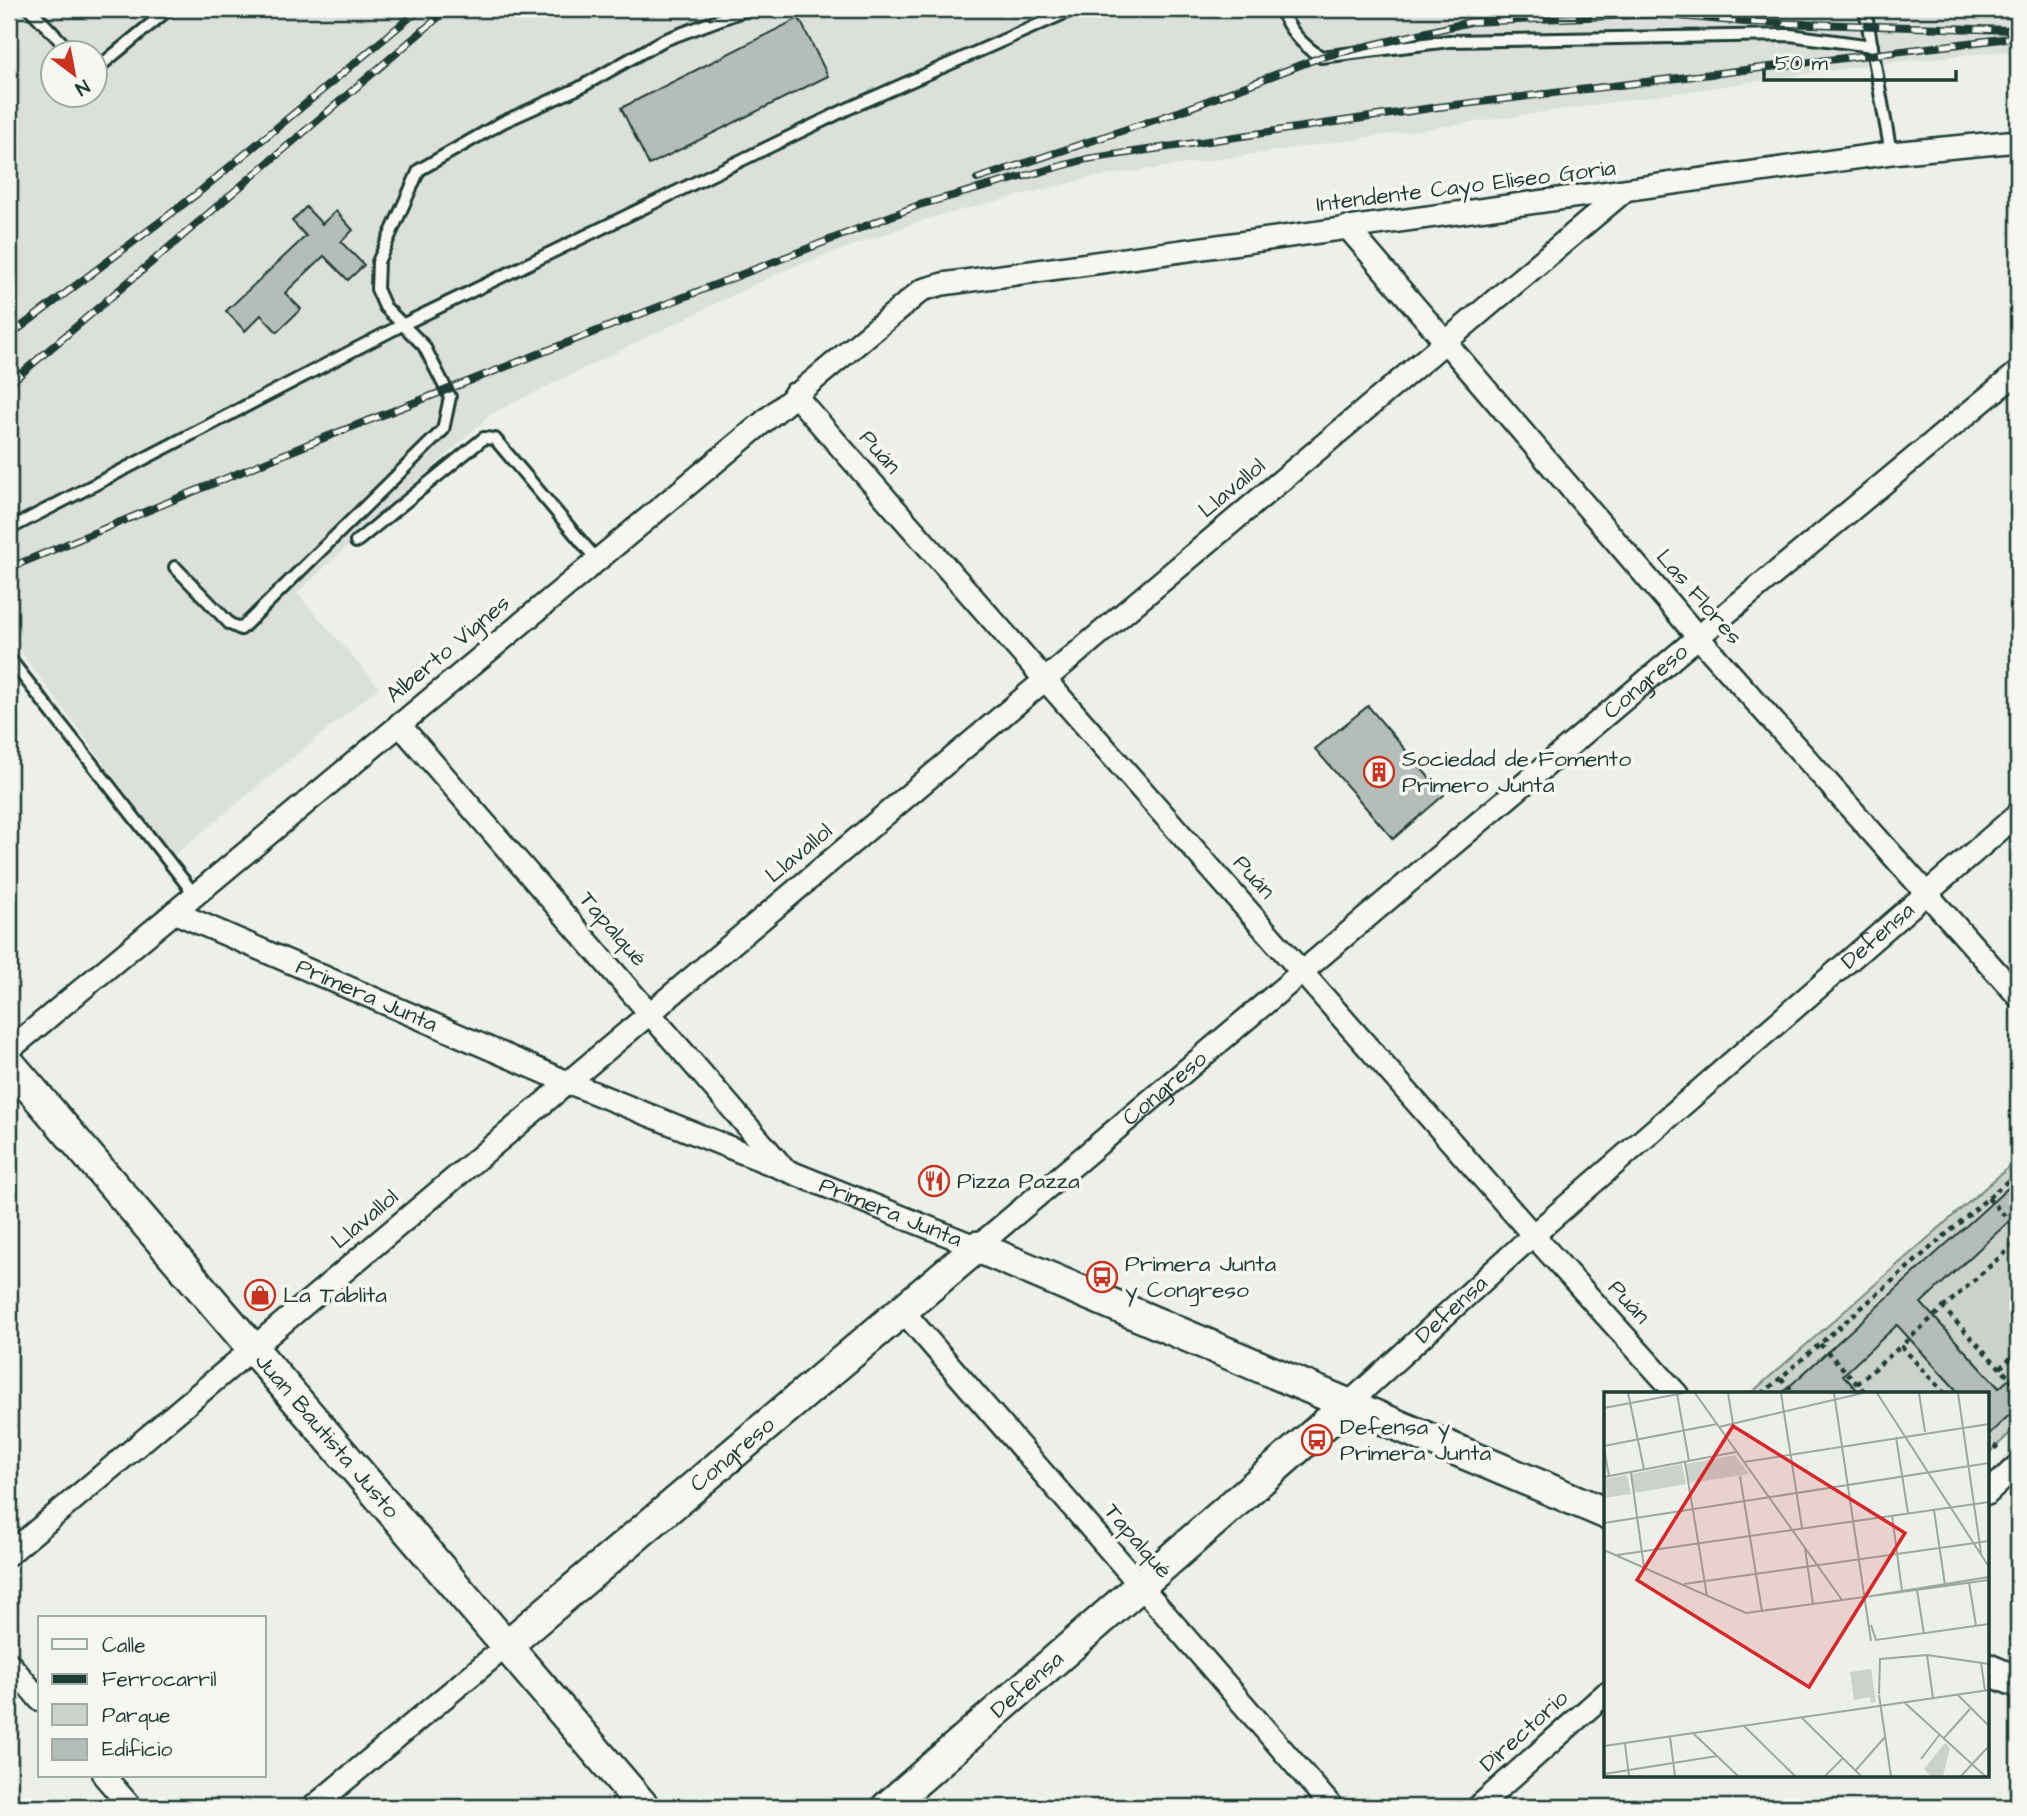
<svg xmlns="http://www.w3.org/2000/svg" width="2027" height="1816" font-family="'Architects Daughter',sans-serif">
	<style>
		.built { fill: #dce0db; fill-rule: evenodd }
		.green { fill: #cbd2cc; stroke: #758880; stroke-width: 2 }
		.building { fill: #b4bdb8; stroke: #1f3d34; stroke-width: 2 }
		.lines { fill: none; stroke-linecap: round; stroke-linejoin: round }
		.lane-casing { stroke: #1f3d34; stroke-width: 16 }
		.street-casing { stroke: #1f3d34; stroke-width: 26 }
		.secondary-casing { stroke: #1f3d34; stroke-width: 35 }
		.path { stroke: #1f3d34; stroke-width: 4.5; stroke-dasharray: 5 5; stroke-linecap: butt }
		.lane { stroke: #f6f6f2; stroke-width: 10 }
		.street { stroke: #f6f6f2; stroke-width: 21 }
		.secondary { stroke: #f6f6f2; stroke-width: 30 }
		.rail-casing { stroke: #1f3d34; stroke-width: 8 }
		.rail { stroke: #f6f6f2; stroke-width: 5; stroke-dasharray: 16; stroke-linecap: butt }
		.labels { text-anchor: middle; dominant-baseline: central; stroke-width: 7; stroke-linejoin: round; paint-order: stroke }
		.street-label { font-size: 23px; fill: #1f3d34; stroke: #f6f6f2 }
		.poi-label { font-size: 23px; fill: #1f3d34; stroke: #f6f6f2; text-anchor: start }
		.inset-road { fill: none; stroke: #9ba8a1; stroke-width: 2 }
		.view { fill: #d62828; fill-opacity: 0.15; stroke: #d62828; stroke-width: 3.5 }
		.inset-edge { fill: none; stroke: #1f3d34; stroke-width: 3.5 }
	</style>
	<rect width="100%" height="100%" fill="#edefea"/>
	<filter id="ink" filterUnits="userSpaceOnUse"><feTurbulence type="fractalNoise" baseFrequency=".0143" numOctaves="2"/><feDisplacementMap in="SourceGraphic" scale="14" xChannelSelector="R" yChannelSelector="G"/><feConvolveMatrix kernelMatrix="1 2 1 2 8 2 1 2 1" color-interpolation-filters="sRGB"/></filter>
	<g filter="url(#ink)">
		<path class="built" d="M 9,9 L 2018,9 L 2018,50 L 1875,64 L 1090,178 L 930,218 L 782,271 L 491,414 L 297,593 L 379,687 L 173,856 L 24,656 L 9,627 ZM 52,52 L 94,52 L 94,94 L 52,94 Z"/>
		<polygon class="green" points="2018,1159 2018,1178 2000,1195 2018,1215 2018,1371 2012,1377 2018,1384 2018,1426 1987,1455 1987,1423 1993,1429 2017,1407 1939,1323 1915,1345 1960,1394 1861,1394 1824,1355 1801,1376 1817,1394 1750,1394"/>
		<g class="building">
			<polygon points="799,18 828,76 649,165 621,108"/>
			<polygon points="306,207 322,224 336,211 353,230 341,242 364,265 348,280 324,256 285,293 301,309 277,332 261,315 245,331 226,311 306,236 292,221"/>
			<polygon points="1368,706 1444,795 1393,839 1315,749"/>
			<polygon points="2018,1179 2018,1213 1921,1303 1999,1388 2018,1371 2018,1407 1987,1436 1987,1394 1960,1394 1897,1325 1843,1375 1861,1394 1781,1394"/>
		</g>
		<g class="lines">
			<g class="lane-casing">
				<g id="lane">
					<polyline points="30,9 71,52"/>
					<path d="M 1280,9 C 1290,31 1301,44 1321,57 L 1449,41 L 1790,35 L 1872,46"/>
					<polyline points="1865,9 1891,153"/>
					<polyline points="94,71 169,9"/>
					<polyline points="9,529 402,325 845,110 1074,9"/>
					<polyline points="356,542 484,438 495,439 596,559"/>
					<polyline points="175,567 230,624 241,629 443,430 450,397 424,346 385,307 377,289 378,262 419,170 503,122 579,88 664,40 748,9"/>
					<polyline points="9,658 195,895"/>
				</g>
			</g>
			<g class="street-casing">
				<g id="street">
					<polyline points="1347,227 1698,637 2018,996"/>
					<polyline points="794,394 1533,1235 1677,1394"/>
					<polyline points="399,724 781,1165"/>
					<path id="s1" d="M 174,912 L 567,1082 L 977,1247 L 1698,637 L 2018,372"/>
					<polyline points="9,1050 922,290 943,284 1891,153 2018,141"/>
					<polyline points="902,1310 1332,1807"/>
					<path id="s2" d="M 1348,1404 L 1533,1235 L 2018,814"/>
					<polyline points="1987,1494 2018,1465"/>
					<polyline points="9,1554 1622,193"/>
					<polyline points="9,1663 40,1700"/>
					<polyline points="104,1776 131,1807"/>
					<polyline points="313,1807 505,1647"/>
					<polyline points="1478,1807 1605,1694"/>
				</g>
			</g>
			<g class="secondary-casing">
				<g id="secondary">
					<path id="s3" d="M 9,1063 L 644,1807"/>
					<path id="s4" d="M 505,1647 L 977,1247 L 1605,1513"/>
					<polyline points="1987,1669 2018,1682"/>
					<path id="s5" d="M 887,1807 L 1348,1404"/>
				</g>
			</g>
			<g class="path">
				<polyline points="1988,1198 2018,1230"/>
				<polyline points="1943,1308 2018,1241"/>
				<polyline points="1820,1344 1867,1394"/>
				<polyline points="2000,1368 2018,1352"/>
				<polyline points="1781,1378 1795,1394"/>
				<polyline points="1857,1384 1901,1346"/>
				<polyline points="1762,1394 2018,1172"/>
				<polyline points="1945,1394 1901,1346 1943,1308 2018,1387"/>
				<polyline points="1987,1438 2001,1452"/>
			</g>
			<use href="#lane" class="lane"/>
			<use href="#street" class="street"/>
			<use href="#secondary" class="secondary"/>
			<g class="rail-casing">
				<g id="rail">
					<polyline points="977,179 1181,111 1321,57 1470,22 1657,14 1745,22 2011,30"/>
					<polyline points="9,336 198,193 420,9"/>
					<polyline points="9,384 448,9"/>
					<polyline points="9,568 316,441 919,205 1087,159 1438,107 2018,37"/>
				</g>
			</g>
			<use href="#rail" class="rail"/>
		</g>
	</g>
	<defs>
		<g id="building-ring" transform="scale(1.575)"><circle r="9.5" fill="#f6f6f2" stroke="#c8321e" stroke-width="1.5"/><path d="M-4-6H4V6H1V3H-1V6H-4ZM-2.5-4.3h1.7v1.8h-1.7ZM.8-4.3h1.7v1.8H.8ZM-2.5-1h1.7V.8h-1.7ZM.8-1h1.7V.8H.8Z" fill="#c8321e"/></g>
		<g id="restaurant-ring" transform="scale(1.575)"><circle r="9.5" fill="#f6f6f2" stroke="#c8321e" stroke-width="1.5"/><path d="M-5-6h1v4h1v-4h1v4h1v-4h1v5L-1.5 .5V6h-2V.5L-5-1ZM5-6V6H3V1.5H1.5Q1.5-4 5-6Z" fill="#c8321e"/></g>
		<g id="bus-ring" transform="scale(1.575)"><circle r="9.5" fill="#f6f6f2" stroke="#c8321e" stroke-width="1.5"/><path d="M-5-6H5V4H4V6H2V4H-2V6H-4V4H-5ZM-3.5-4V0h7V-4ZM-3.5 1.2v1.5H-2V1.2ZM2 1.2v1.5H3.5V1.2Z" fill="#c8321e"/></g>
		<g id="shop-ring" transform="scale(1.575)"><circle r="9.5" fill="#f6f6f2" stroke="#c8321e" stroke-width="1.5"/><path d="M-5-2.5h2.3a2.7 3.5 0 0 1 5.4 0H5L5.5 6h-11ZM-1.5-2.5h3a1.5 2.3 0 0 0-3 0Z" fill="#c8321e"/></g>
	</defs>
	<g fill-rule="evenodd">
		<use href="#building-ring" x="1379" y="772"/>
		<use href="#restaurant-ring" x="934" y="1181"/>
		<use href="#bus-ring" x="1102" y="1277"/>
		<use href="#shop-ring" x="260" y="1295"/>
		<use href="#bus-ring" x="1317" y="1440"/>
	</g>
	<g class="labels">
		<g class="street-label">
			<text transform="translate(1466 186) rotate(-7)">Intendente Cayo Eliseo Goria</text>
			<text transform="translate(880 452) rotate(49)">Puán</text>
			<text transform="translate(1232 488) rotate(-40)">Llavallol</text>
			<text transform="translate(1699 597) rotate(49)">Las Flores</text>
			<text transform="translate(448 649) rotate(-40)">Alberto Vignes</text>
			<text stroke="none"><textPath href="#s1" startOffset="1746">Congreso</textPath></text>
			<text transform="translate(799 853) rotate(-40)">Llavallol</text>
			<text transform="translate(1254 877) rotate(48)">Puán</text>
			<text transform="translate(613 929) rotate(49)">Tapalqué</text>
			<text stroke="none"><textPath href="#s2" startOffset="707">Defensa</textPath></text>
			<text stroke="none"><textPath href="#s1" startOffset="210">Primera Junta</textPath></text>
			<text stroke="none"><textPath href="#s1" startOffset="1116">Congreso</textPath></text>
			<text stroke="none"><textPath href="#s1" startOffset="777">Primera Junta</textPath></text>
			<text transform="translate(365 1219) rotate(-40)">Llavallol</text>
			<text transform="translate(1629 1302) rotate(48)">Puán</text>
			<text stroke="none"><textPath href="#s2" startOffset="140">Defensa</textPath></text>
			<text stroke="none"><textPath href="#s3" startOffset="490">Juan Bautista Justo</textPath></text>
			<text stroke="none"><textPath href="#s4" startOffset="298">Congreso</textPath></text>
			<text transform="translate(1138 1541) rotate(49)">Tapalqué</text>
			<text stroke="none"><textPath href="#s5" startOffset="186">Defensa</textPath></text>
			<text transform="translate(1524 1731) rotate(-42)">Directorio</text>
		</g>
		<g class="poi-label">
			<text x="1402" y="759">Sociedad de Fomento<tspan x="1402" dy="26">Primero Junta</tspan></text>
			<text x="957" y="1181">Pizza Pazza</text>
			<text x="1125" y="1264">Primera Junta<tspan x="1125" dy="26">y Congreso</tspan></text>
			<text x="283" y="1295">La Tablita</text>
			<text x="1340" y="1427">Defensa y<tspan x="1340" dy="26">Primera Junta</tspan></text>
		</g>
	</g>
	<g transform="translate(1604 1392)">
		<rect width="385" height="385" fill="#edefea"/>
		<path d="M 131,63 L 145,82 L 86,91 L 82,72 ZM 78,72 L 82,92 L 31,101 L 27,82 ZM 23,83 L 27,102 L 0,106 L 0,94 L 4,103 L 0,87 ZM 267,277 L 272,310 L 267,311 L 266,305 L 250,308 L 246,280 ZM 341,351 L 346,356 L 339,384 L 327,384 L 320,377 Z" fill="#cbd2cc"/>
		<path class="inset-road" d="M 24,1 L 40,77M 91,1 L 238,208M 124,1 L 129,32M 177,1 L 198,136M 230,1 L 267,249M 273,1 L 385,175M 315,1 L 321,40M 354,1 L 377,161M 73,2 L 85,69M 0,16 L 80,1M 115,35 L 259,1M 292,45 L 304,121M 0,54 L 113,32M 0,56 L 5,84M 81,70 L 103,204M 140,70 L 385,32M 27,81 L 40,175M 136,84 L 158,219M 0,85 L 132,60M 330,118 L 341,193M 288,123 L 298,199M 0,131 L 385,71M 201,156 L 209,212M 0,158 L 142,221 L 385,188M 13,163 L 385,110M 365,190 L 372,234M 80,192 L 385,149M 313,198 L 320,242M 261,205 L 385,185M 267,233 L 272,248 L 385,232M 323,263 L 329,306M 377,270 L 381,299M 275,302 L 276,267 L 323,263 L 385,272M 275,303 L 287,384M 354,303 L 385,334M 301,311 L 381,384M 198,326 L 257,384M 140,334 L 191,384M 90,342 L 134,384M 66,345 L 71,384M 340,346 L 366,317M 21,352 L 25,384M 0,354 L 385,298M 317,367 L 336,342M 251,379 L 281,345M 0,382 L 113,364M 221,384 L 238,367M 357,384 L 385,354"/>
		<path class="view" d="M 129,34 L 301,141 L 205,295 L 33,188 Z"/>
		<rect width="385" height="385" class="inset-edge"/>
	</g>
	<rect width="2027" height="1816" fill="none" stroke="#f6f6f2" stroke-width="35"/>
	<rect x="18" y="18" width="1992" height="1781" fill="none" stroke="#1f3d34" stroke-width="2.5" filter="url(#ink)"/>
	<rect x="38" y="1616" width="228" height="161" fill="#f6f6f2" stroke="#a0aca6" stroke-width="2"/>
	<rect x="52" y="1639" width="35" height="10" fill="#f6f6f2" stroke="#a0aca6" stroke-width="2"/>
	<text x="102" y="1652" font-size="21" fill="#1f3d34">Calle</text>
	<rect x="52" y="1674" width="35" height="10" fill="#1f3d34" stroke="#a0aca6" stroke-width="2"/>
	<text x="102" y="1686" font-size="21" fill="#1f3d34">Ferrocarril</text>
	<rect x="52" y="1704" width="35" height="21" fill="#cbd2cc" stroke="#a0aca6" stroke-width="2"/>
	<text x="102" y="1722" font-size="21" fill="#1f3d34">Parque</text>
	<rect x="52" y="1739" width="35" height="21" fill="#b4bdb8" stroke="#a0aca6" stroke-width="2"/>
	<text x="102" y="1756" font-size="21" fill="#1f3d34">Edificio</text>
	<g transform="translate(74 74) rotate(148)"><circle r="33" fill="#f6f6f2" stroke="#a0aca6" stroke-width="2"/>
	<path d="M0-5L12 26L0 18L-12 26Z" fill="#c8321e"/>
	<text y="-10" font-size="19" font-weight="bold" text-anchor="middle" fill="#1f3d34">N</text>
	</g>
	<path d="M1764 70v10h192v-10" fill="none" stroke="#1f3d34" stroke-width="3.5"/>
	<text x="1775" y="70" font-size="21" fill="#1f3d34" stroke="#f6f6f2" stroke-width="5" paint-order="stroke">50 m</text>
</svg>
